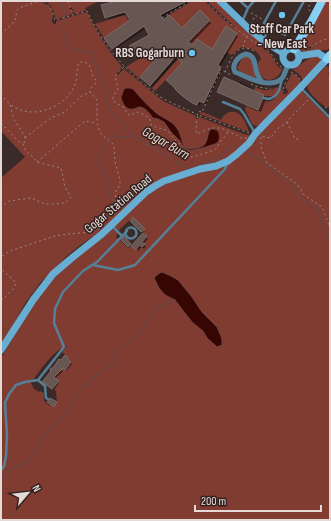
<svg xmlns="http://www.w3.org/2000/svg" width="331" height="521" font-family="'Sofia Sans Condensed',sans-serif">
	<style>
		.green { fill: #813c32; fill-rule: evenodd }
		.water { fill: #370603; stroke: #6b4543 }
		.shadow { fill: #0007 }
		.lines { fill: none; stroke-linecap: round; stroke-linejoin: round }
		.stream { stroke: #6b4543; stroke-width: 1.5 }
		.building { fill: #685653; stroke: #7d6b67 }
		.path { stroke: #958785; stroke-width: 1; stroke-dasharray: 2 3; stroke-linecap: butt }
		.lane { stroke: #568097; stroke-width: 2.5 }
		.street { stroke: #568097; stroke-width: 5 }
		.secondary { stroke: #68aed2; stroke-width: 7 }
		.primary { stroke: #88cff4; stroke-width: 8 }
		.poi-dot { fill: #69c4f1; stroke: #31211e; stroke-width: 1.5 }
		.labels { text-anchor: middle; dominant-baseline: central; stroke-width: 3; stroke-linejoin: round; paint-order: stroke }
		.poi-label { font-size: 13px; font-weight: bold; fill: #e4d9d7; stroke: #31211e }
		.street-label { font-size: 13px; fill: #e4d9d7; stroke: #31211e }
		.water-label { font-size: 14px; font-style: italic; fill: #f2d6d1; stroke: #31211e }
	</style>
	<rect width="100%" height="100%" fill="#3b2b28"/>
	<g class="green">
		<path d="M 1,1 L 41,1 L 51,8 L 53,16 L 52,19 L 52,22 L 54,24 L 56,24 L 56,21 L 87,12 C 96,32 108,50 122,67 L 116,74 L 118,75 L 124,69 L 158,97 L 165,102 L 196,116 L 195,118 L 198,119 L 199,117 L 241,133 L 255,137 L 261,133 L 264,128 L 263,124 L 256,126 L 252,124 L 245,109 L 246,106 L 257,111 L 262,100 L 269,102 L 274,99 L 275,98 L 274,96 L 266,96 L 254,90 L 255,87 C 259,89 264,91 268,90 C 277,90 274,84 284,91 L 283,94 L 286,94 L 288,92 L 288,91 L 285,87 L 292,73 C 298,76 300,79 302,85 L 299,88 L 330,120 L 330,520 L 1,520 L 1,358 L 31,307 L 59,271 L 108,226 L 79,246 L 68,255 L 41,282 L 26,302 L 1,346 L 1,178 L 25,157 L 1,131 ZM 133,217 L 145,229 L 143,232 L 147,236 L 143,241 L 145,244 L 142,248 L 140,246 L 136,250 L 131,246 L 128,248 L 116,237 L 119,230 ZM 67,346 L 62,352 L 68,357 L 67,358 L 71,362 L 65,370 L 61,368 L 62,370 L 54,377 L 59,381 L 53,389 L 56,391 L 57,402 L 54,407 L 51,405 L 50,406 L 44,401 L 44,393 L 40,391 L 39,392 L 34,389 L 31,383 C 40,371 53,350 67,346 Z"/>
		<path d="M 46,1 L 99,1 L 85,8 L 86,10 L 75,14 L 71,6 L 69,9 L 71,9 L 73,14 L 56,19 C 54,12 52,6 46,1 Z"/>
		<path d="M 192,1 L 204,1 L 221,17 L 236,29 L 233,25 L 209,3 L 210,1 L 216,1 L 235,21 L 246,31 L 270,48 L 268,51 L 260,45 C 263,49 267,51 271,55 C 275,60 275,66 282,69 C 280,78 267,85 261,75 C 259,72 258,67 258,63 L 261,59 C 258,51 253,48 245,48 L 244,46 L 240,48 L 231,55 L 226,52 L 237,33 L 226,26 L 212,49 L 197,40 L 193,45 L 188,42 L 210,20 L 200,10 L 182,28 L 169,15 Z"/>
		<polygon points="325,1 330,1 330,48 327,50 303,52 301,51 302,48 308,50 313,47 312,46 307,48 302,46 303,42"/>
		<polygon points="125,15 129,21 104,38 95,24"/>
		<polygon points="153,50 159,55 140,77 141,78 140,79 126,67"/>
		<polygon points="247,56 252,60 256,76 255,78 239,71 237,68 243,57"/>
		<path d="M 316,56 L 320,58 L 321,61 L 304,82 C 301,76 299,73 293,70 L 308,59 Z"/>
		<polygon points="178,59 182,63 155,91 152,88"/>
		<path d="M 327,66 L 330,68 L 330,71 L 328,73 L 330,75 L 330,107 C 329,107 328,107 327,107 C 323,106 311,95 309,91 C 307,88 308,88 308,85 L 325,67 Z"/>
		<path d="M 200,112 L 202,113 L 203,112 L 221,120 C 225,112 235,108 242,117 C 245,121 247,127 249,132 L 200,114 Z"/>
	</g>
	<g class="water">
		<path d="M 126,88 L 130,88 L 133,89 C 140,97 147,105 155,112 C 162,118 171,120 176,127 C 181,133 181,141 185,148 C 191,149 200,149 205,144 C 207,141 208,135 209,131 C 212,128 215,129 218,131 C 220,135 220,140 217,143 C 216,144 194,151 191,150 C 189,150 187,150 185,149 L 179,140 L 171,132 L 164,122 L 158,119 L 153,118 C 150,114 146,108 140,107 C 137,107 137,108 134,109 C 126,111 122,103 121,97 L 124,89 Z"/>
		<polygon points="162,272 171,276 178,280 192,297 202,312 217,327 221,336 222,340 222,345 217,347 207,338 203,331 193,323 188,317 175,300 165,295 159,288 154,278 158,274"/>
	</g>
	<g class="shadow">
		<polygon points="120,1 158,1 159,3 162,1 187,1 188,3 161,18 164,21 182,30 200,11 211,23 190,45 213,50 236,34 238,36 220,67 222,70 206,104 201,102 199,106 183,96 183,63 178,58 152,87 141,77 161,54 156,49 138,59 136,57 150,35 146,28 114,50 113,49 149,24 131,20 127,14 108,19 106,17"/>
		<polygon points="240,82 252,88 253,89 253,91 264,96 266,99 261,112 221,94 218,91 239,85"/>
		<polygon points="143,234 148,239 143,244 146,247 144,249 142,247 138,251 133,246"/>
		<polygon points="65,356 69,359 68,360 72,364 66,371 63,368 61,370 63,371 55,379 59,383 54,390 43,382"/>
	</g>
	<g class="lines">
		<g class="stream">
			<polyline points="61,1 65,14 63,31 66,42 67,46 71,48 78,51 87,51 90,52 94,60 97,71 106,86 106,100 109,109 115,117 131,134 150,146 167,155 175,161 189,169 219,158 228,149 236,146 239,148"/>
			<polyline points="244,150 253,155 292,185 300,198 318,208 323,226 330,238"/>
			<polyline points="107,218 112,210 113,204 108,182 106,177 98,164 98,161 100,155 105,148 107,141 111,137 113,136 123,137 133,136"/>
			<polyline points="1,481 11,468 29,462 42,437 50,429 62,418 69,408 77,392 83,386 89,386 90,384 88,381 104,371 114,362 116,351 127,343 140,334 146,322 160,306 175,300"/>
		</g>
	</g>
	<g class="building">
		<polygon points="116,1 158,1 158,2 160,1 187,1 160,15 164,20 169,15 182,28 200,10 210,20 188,42 193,45 197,39 212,49 226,26 237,33 218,65 221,67 204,103 199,101 197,105 192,103 180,94 175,89 175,88 166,80 182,63 176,56 150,86 140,77 160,54 153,48 136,57 129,46 149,35 144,26 112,49 104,38 130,20 125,12 105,18 101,5"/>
		<polygon points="224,77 264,95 258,110 217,92"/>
		<polygon points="133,217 145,229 141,232 130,221"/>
		<polygon points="143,233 147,236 142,242 145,244 142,247 139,245 136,250 131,246"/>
		<polygon points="124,236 131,244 128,247 121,240"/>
		<polygon points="65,355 68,357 67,358 71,362 65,370 61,368 62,369 54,377 59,381 52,389 42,382 51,371 50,370 51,368 53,368 59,359 61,360"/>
		<polygon points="50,398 57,402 54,407 47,402"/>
	</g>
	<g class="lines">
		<g class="path">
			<path d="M 44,1 L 52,10 L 55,20 L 87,11 C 101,41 119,64 145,85 C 151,90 157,95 164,99 C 175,105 187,109 198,115 L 200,111 L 202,112 L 221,70"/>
			<polyline points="68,1 73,14"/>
			<path d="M 205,1 C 218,13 231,25 246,36 C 253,42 262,46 269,52 C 275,57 275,64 283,68"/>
			<polyline points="310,11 308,8 312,1"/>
			<polyline points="251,13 262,19"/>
			<polyline points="162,18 190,1"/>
			<polyline points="251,24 255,16"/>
			<polyline points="1,34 15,21 17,10 19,8 36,2 38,1"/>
			<polyline points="276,41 279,43 290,42"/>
			<polyline points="243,47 247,35"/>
			<path d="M 302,47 L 307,49 C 315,46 321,38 330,39"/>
			<path d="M 124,67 C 111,79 116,74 118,89 C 116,93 112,95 113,101 L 125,108 L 127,114 L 130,115 L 138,112 L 145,115 L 150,119 L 151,125 L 156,127 L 166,130 L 169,132 L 174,139 L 180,144 L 184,153 L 187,156 L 191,157 C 196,156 214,151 217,148 C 218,146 218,144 220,142 C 223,138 226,136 228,131"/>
			<polyline points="219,70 221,70 231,75"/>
			<path d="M 225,72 C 231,59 237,41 254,51"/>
			<polyline points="291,72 298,76 300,80"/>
			<polyline points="251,84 258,87 271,89"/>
			<polyline points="283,89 288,77"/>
			<path d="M 1,94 C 4,98 7,102 11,105 C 32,120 61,109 73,89 C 77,82 77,72 78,65 L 80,62 L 84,62 L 89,64 L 93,76 L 96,80 L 96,83 L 91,88 L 90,92 L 97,100 L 97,123 L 100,132 L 102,135 L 112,143 L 114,146 L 115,162 L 120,180 L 120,185 L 116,191 L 115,207 L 112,216"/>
			<polyline points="308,100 289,119 285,124 277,129 271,138 261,136 261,147 267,163 297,184 304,195 322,207 330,228"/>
			<polyline points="10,105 14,120 25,136 24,144"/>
			<polyline points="325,107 330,108"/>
			<polyline points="287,122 295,139 301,139"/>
			<path d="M 1,123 L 18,141 L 24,145 C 26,157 33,153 36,162 L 61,168 L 65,187 L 71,197 L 65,203 L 54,204 L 45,204 L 31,198 L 9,201 L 1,207"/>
			<path d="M 246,137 L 245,139 C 240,138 237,135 232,133 C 217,125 212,127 197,134 L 196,125 L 198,115 L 249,133"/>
			<polyline points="25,138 40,126 51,118 65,112 80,97 90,92"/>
			<polyline points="37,162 85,121 96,123"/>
			<polyline points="1,261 3,255 10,251 55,236 68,234 92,232 101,227"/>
			<path d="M 1,265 C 3,274 11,276 16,283 L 14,288 L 3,299 L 1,299"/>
		</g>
		<g class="lane">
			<polyline points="240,1 248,8 254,1"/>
			<polyline points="276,1 264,23 285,35 304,1"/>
			<polyline points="242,22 248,8"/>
			<polyline points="264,39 269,26"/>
			<polyline points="301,88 330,118"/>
			<path d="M 263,98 L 269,99 C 279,96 280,88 282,79"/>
			<polyline points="223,102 240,109 244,114 255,133"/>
			<polyline points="112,226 122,236"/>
			<circle cx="131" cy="233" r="5.5"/>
			<polyline points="93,265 118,270 135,265 225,169 227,164"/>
			<polyline points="38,380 45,386 46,398 48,399"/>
			<polyline points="1,470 4,466 6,456 7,435 5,403 9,394 16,385 25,382 38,380 64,347 54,323 55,309 63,292 83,271 97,262 127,231"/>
		</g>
		<path class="street" d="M 262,82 C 260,79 258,76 257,73 C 254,64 256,56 246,54 C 238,56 231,65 235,72 C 247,77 272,91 283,77 C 285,73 286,69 288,65"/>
		<g class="secondary">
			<polyline points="220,1 249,29 264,41 283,53"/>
			<circle cx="291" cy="57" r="8"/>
			<polyline points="1,350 33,300 53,274 73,257 102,234 146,192 155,186 164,181 200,169 216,166 228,161 237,154 249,143 255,134 300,88 327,59 318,53 299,56"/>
		</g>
		<g class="primary">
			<polyline points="294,49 311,22 322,1"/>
			<polyline points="327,59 330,55"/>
		</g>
	</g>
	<g class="poi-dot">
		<circle cx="282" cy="15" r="4"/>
		<circle cx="192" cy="53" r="4"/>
	</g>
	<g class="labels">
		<g class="poi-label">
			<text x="282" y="29">Staff Car Park<tspan x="282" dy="15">- New East</tspan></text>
			<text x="184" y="53" text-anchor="end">RBS Gogarburn</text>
		</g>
		<g class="street-label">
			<text transform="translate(118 204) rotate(-40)">Gogar Station Road</text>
		</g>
		<g class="water-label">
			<text transform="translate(166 143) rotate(30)">Gogar Burn</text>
		</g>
	</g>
	<rect width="331" height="521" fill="none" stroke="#e4d9d7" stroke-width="4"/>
	<g transform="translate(28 493) rotate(62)" stroke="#31211e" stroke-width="3" paint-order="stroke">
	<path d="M0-3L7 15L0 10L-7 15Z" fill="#e4d9d7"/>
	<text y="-6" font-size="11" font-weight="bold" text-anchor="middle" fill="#e4d9d7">N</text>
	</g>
	<path d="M195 505v6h126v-6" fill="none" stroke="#e4d9d7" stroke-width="2"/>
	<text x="201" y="505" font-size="12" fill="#e4d9d7" stroke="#31211e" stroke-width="3" paint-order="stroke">200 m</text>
</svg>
